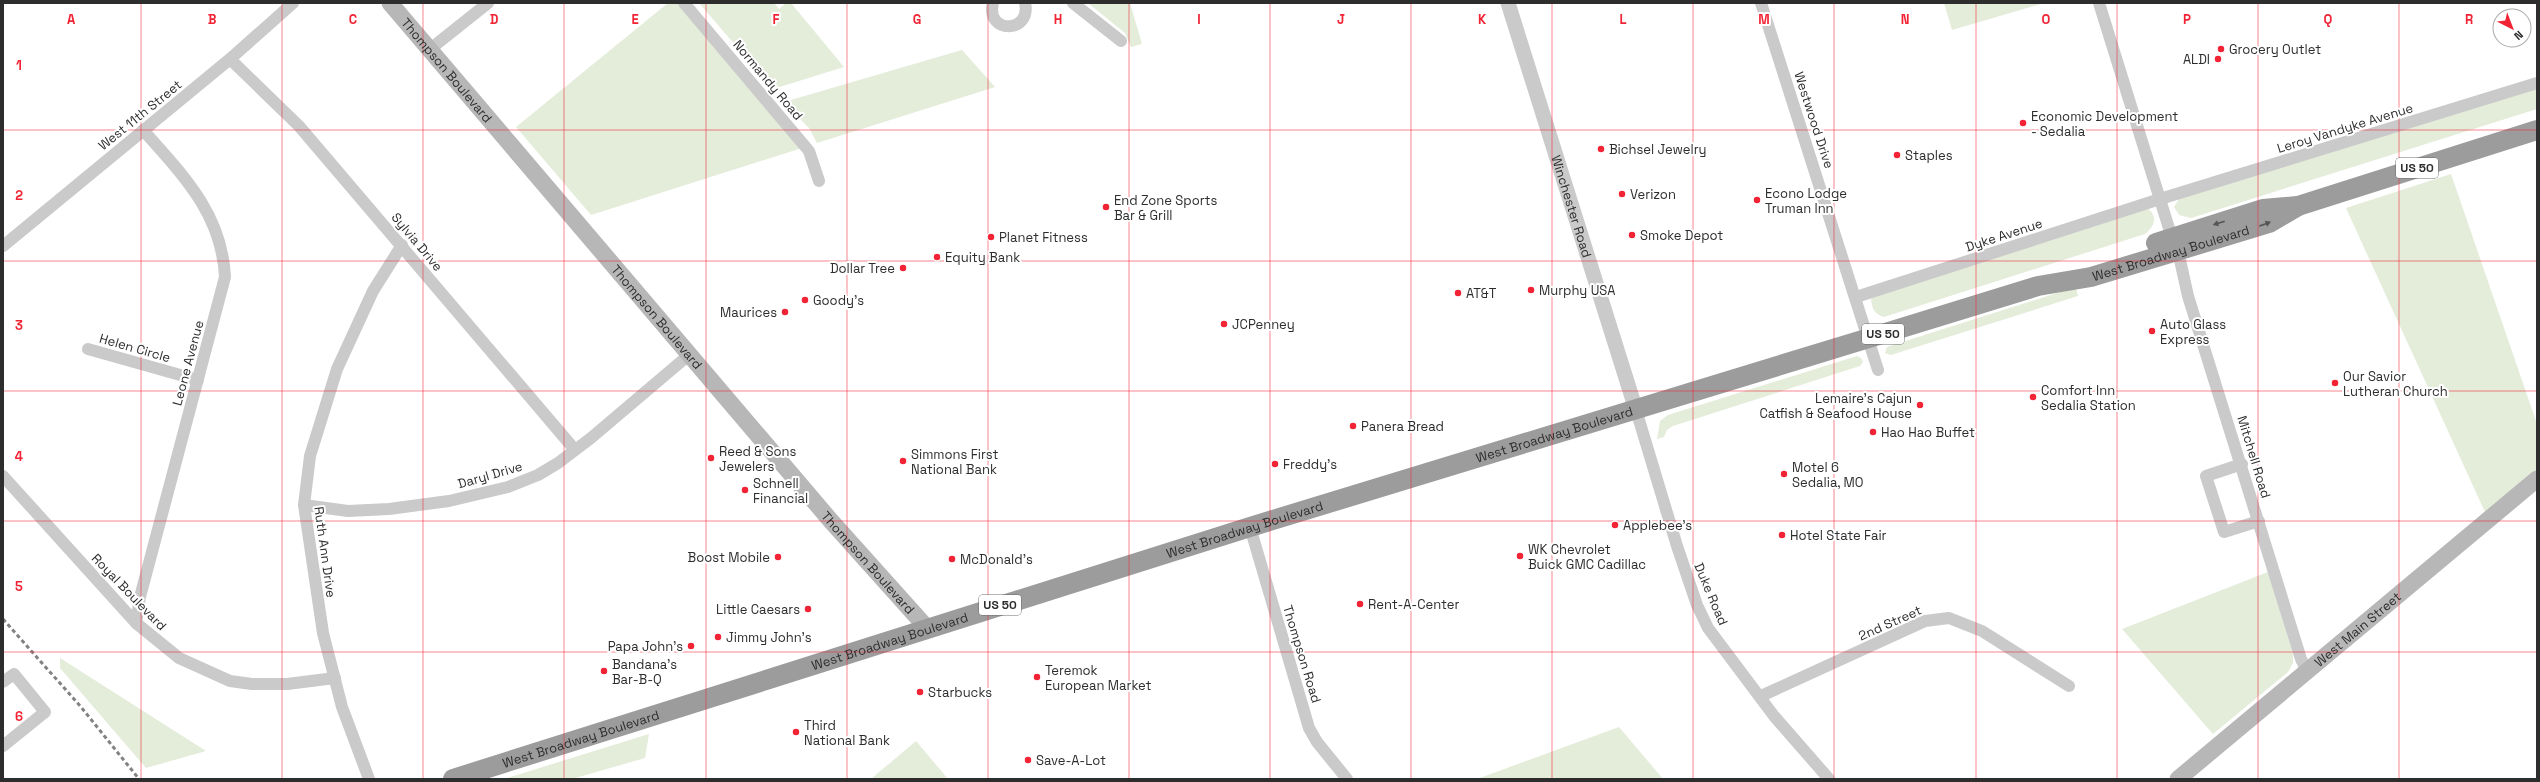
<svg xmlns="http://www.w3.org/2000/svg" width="2540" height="782" font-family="'Space Grotesk',sans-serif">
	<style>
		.green { fill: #e4ecda }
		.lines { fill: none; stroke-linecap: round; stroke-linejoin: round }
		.minor { stroke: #cacaca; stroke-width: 12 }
		.tertiary { stroke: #cacaca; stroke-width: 15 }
		.secondary { stroke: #b7b7b7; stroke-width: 17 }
		.trunk { stroke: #9c9c9c; stroke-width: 20 }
		.rail { stroke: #828282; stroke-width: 3; stroke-dasharray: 4 3; stroke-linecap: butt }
		.oneway { fill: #545454 }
		.grid { fill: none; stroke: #f12334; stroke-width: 1; stroke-opacity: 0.55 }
		.poi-dot { fill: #f12334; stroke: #fff; stroke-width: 1.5 }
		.labels { text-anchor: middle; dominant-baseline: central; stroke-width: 4; stroke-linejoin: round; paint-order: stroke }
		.shield { fill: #fff; stroke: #6c6c6c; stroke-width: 1 }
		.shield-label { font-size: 12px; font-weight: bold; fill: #2d2d2d }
		.poi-label { font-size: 13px; fill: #2d2d2d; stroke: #fff; text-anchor: start }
		.street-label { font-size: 13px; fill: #2d2d2d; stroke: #fff }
		.grid-label { font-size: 13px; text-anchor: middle; font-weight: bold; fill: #f12334; stroke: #fff; stroke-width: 4; stroke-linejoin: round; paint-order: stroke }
	</style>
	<rect width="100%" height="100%" fill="#fff"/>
	<g class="green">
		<polygon points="668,3 682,3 802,148 591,215 516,127"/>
		<polygon points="699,3 774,3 779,9 786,3 791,3 844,67 773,89"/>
		<polygon points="1088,3 1130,3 1142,44 1131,47 1125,33"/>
		<polygon points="1944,3 2044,3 1952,30"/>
		<polygon points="962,50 995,87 817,143 809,128 784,102"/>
		<polygon points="2537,84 2537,109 2191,218 2179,215 2174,207 2179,199"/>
		<polygon points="2451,174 2537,424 2537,471 2485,512 2346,208"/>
		<path d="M 2147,208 C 2158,216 2155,226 2145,234 L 1884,317 C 1874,314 1872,309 1871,299 L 1879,292 Z"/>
		<polygon points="2076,287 2078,296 1891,355 1885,353 1887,347 1893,345"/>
		<polygon points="1857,356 1861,358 1863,362 1860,366 1673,426 1667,430 1664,437 1657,439 1660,421 1668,415"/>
		<polygon points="2268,572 2293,654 2293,663 2288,672 2213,734 2122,629"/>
		<polygon points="60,658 206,751 146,768 60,668"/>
		<polygon points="1619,727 1663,779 1477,779"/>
		<polygon points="649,734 645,758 572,779 504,779"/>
		<polygon points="916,741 948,779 871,779"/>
	</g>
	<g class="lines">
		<g class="minor">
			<polyline points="684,3 809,151 819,181"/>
			<path d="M 993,3 C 985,34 1032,34 1025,3"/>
			<polyline points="1073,3 1121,41"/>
			<polyline points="1761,3 1878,370"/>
			<polyline points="2099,3 2172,238"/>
			<polyline points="429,50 488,3"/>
			<polyline points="230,59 299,126 575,450"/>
			<polyline points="3,246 230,59 293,3"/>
			<polyline points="2178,251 2188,296 2301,659 2307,671"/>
			<polyline points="1856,297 2160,199 2537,83"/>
			<polyline points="88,349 198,380"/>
			<polyline points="1636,410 1677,546 1697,605 1708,628 1774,716 1829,779"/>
			<polyline points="2242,464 2206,476 2224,532 2259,521"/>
			<polyline points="3,476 136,623 179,658 230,681 252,684 287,684 335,678"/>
			<polyline points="304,505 348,511 389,509 449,501 508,487 538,475 558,463 591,438 690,354"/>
			<polyline points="1250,527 1309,728 1317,742 1347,779"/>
			<path d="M 136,623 L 140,597 L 225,277 C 222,214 183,175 143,130"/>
			<polyline points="3,682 14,674 45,712 3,746"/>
			<polyline points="1761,696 1925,621 1949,618 1982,631 2069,686"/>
			<polyline points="369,779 342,707 323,633 304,505 310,456 337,369 373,291 402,245"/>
		</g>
		<path class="tertiary" id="s1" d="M 1508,3 L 1636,410"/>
		<g class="secondary">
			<path id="s2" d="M 390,3 L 831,521 L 927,628"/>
			<path id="s3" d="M 2178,779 L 2537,479"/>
		</g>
		<g class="trunk">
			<polyline points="2156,243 2263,209 2298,206 2537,130"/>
			<path id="s4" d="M 453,779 L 1250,527 L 1869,338 L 2038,286 L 2091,277 L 2269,223 L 2298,206"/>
		</g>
		<polyline class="rail" points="3,619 81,707 139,779"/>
	</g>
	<defs><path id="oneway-solid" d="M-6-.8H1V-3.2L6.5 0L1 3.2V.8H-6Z"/></defs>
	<g class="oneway">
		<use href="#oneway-solid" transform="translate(2219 223) rotate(162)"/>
		<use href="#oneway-solid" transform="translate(2265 224) rotate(-20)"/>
	</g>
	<path class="grid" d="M 141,3 L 141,779M 282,3 L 282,779M 423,3 L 423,779M 564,3 L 564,779M 706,3 L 706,779M 847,3 L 847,779M 988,3 L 988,779M 1129,3 L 1129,779M 1270,3 L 1270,779M 1411,3 L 1411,779M 1552,3 L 1552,779M 1693,3 L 1693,779M 1834,3 L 1834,779M 1976,3 L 1976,779M 2117,3 L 2117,779M 2258,3 L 2258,779M 2399,3 L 2399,779M 3,130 L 2537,130M 3,261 L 2537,261M 3,391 L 2537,391M 3,521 L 2537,521M 3,652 L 2537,652"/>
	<g class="poi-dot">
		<circle cx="2221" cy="49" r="4"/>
		<circle cx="2218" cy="59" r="4"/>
		<circle cx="2023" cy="123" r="4"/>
		<circle cx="1601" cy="149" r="4"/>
		<circle cx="1897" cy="155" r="4"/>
		<circle cx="1622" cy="194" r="4"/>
		<circle cx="1757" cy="200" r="4"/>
		<circle cx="1106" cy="207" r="4"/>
		<circle cx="1632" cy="235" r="4"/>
		<circle cx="991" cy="237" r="4"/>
		<circle cx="937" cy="257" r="4"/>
		<circle cx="903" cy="268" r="4"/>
		<circle cx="1531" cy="290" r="4"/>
		<circle cx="1458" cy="293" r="4"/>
		<circle cx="805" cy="300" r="4"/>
		<circle cx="785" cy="312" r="4"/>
		<circle cx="1224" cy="324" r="4"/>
		<circle cx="2152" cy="331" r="4"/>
		<circle cx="2335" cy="383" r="4"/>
		<circle cx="2033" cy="397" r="4"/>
		<circle cx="1920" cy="405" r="4"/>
		<circle cx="1353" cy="426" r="4"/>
		<circle cx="1873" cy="432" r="4"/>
		<circle cx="711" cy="458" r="4"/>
		<circle cx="903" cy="461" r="4"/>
		<circle cx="1275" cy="464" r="4"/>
		<circle cx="1784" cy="474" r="4"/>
		<circle cx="745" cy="490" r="4"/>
		<circle cx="1615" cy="525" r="4"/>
		<circle cx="1782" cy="535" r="4"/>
		<circle cx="1520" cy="556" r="4"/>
		<circle cx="778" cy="557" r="4"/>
		<circle cx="952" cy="559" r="4"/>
		<circle cx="1360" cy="604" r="4"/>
		<circle cx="808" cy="609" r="4"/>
		<circle cx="718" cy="637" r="4"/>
		<circle cx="691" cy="646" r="4"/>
		<circle cx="604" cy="671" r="4"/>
		<circle cx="1037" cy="677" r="4"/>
		<circle cx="920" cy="692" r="4"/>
		<circle cx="796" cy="732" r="4"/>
		<circle cx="1028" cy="760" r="4"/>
	</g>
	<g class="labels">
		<g class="shield">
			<rect x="2396" y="158" width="42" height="20" rx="3"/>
			<rect x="1862" y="324" width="42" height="20" rx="3"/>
			<rect x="979" y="595" width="42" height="20" rx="3"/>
		</g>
		<g class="shield-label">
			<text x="2417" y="168">US 50</text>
			<text x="1883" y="334">US 50</text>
			<text x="1000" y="605">US 50</text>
		</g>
		<g class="poi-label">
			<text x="2229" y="49">Grocery Outlet</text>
			<text x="2210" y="59" text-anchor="end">ALDI</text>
			<text x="2031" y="116">Economic Development<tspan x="2031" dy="15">- Sedalia</tspan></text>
			<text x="1609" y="149">Bichsel Jewelry</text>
			<text x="1905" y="155">Staples</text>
			<text x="1765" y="193">Econo Lodge<tspan x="1765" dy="15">Truman Inn</tspan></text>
			<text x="1630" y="194">Verizon</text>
			<text x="1114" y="200">End Zone Sports<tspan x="1114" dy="15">Bar &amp; Grill</tspan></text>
			<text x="1640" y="235">Smoke Depot</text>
			<text x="999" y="237">Planet Fitness</text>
			<text x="945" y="257">Equity Bank</text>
			<text x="895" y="268" text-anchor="end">Dollar Tree</text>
			<text x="1539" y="290">Murphy USA</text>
			<text x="1466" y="293">AT&amp;T</text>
			<text x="813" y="300">Goody's</text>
			<text x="777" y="312" text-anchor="end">Maurices</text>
			<text x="1232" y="324">JCPenney</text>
			<text x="2160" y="324">Auto Glass<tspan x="2160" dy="15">Express</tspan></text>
			<text x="2343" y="376">Our Savior<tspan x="2343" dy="15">Lutheran Church</tspan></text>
			<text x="2041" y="390">Comfort Inn<tspan x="2041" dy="15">Sedalia Station</tspan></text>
			<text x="1912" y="398" text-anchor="end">Lemaire's Cajun<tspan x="1912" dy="15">Catfish &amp; Seafood House</tspan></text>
			<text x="1361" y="426">Panera Bread</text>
			<text x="1881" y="432">Hao Hao Buffet</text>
			<text x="719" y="451">Reed &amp; Sons<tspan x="719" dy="15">Jewelers</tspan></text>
			<text x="911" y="454">Simmons First<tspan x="911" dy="15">National Bank</tspan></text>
			<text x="1283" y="464">Freddy's</text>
			<text x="1792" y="467">Motel 6<tspan x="1792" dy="15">Sedalia, MO</tspan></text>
			<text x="753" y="483">Schnell<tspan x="753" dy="15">Financial</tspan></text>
			<text x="1623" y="525">Applebee's</text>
			<text x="1790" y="535">Hotel State Fair</text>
			<text x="1528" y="549">WK Chevrolet<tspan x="1528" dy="15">Buick GMC Cadillac</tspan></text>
			<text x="770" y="557" text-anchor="end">Boost Mobile</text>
			<text x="960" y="559">McDonald's</text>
			<text x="1368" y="604">Rent-A-Center</text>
			<text x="800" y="609" text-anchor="end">Little Caesars</text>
			<text x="726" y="637">Jimmy John's</text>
			<text x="683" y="646" text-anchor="end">Papa John's</text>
			<text x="612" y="664">Bandana's<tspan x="612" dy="15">Bar-B-Q</tspan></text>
			<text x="1045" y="670">Teremok<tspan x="1045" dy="15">European Market</tspan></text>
			<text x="928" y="692">Starbucks</text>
			<text x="804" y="725">Third<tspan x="804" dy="15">National Bank</tspan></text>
			<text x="1036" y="760">Save-A-Lot</text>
		</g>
		<g class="street-label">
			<text stroke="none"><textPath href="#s2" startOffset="88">Thompson Boulevard</textPath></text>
			<text transform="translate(768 80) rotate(50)">Normandy Road</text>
			<text transform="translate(140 115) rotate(-39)">West 11th Street</text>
			<text transform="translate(1814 120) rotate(72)">Westwood Drive</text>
			<text transform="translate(2345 128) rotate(-17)">Leroy Vandyke Avenue</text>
			<text stroke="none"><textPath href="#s1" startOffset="213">Winchester Road</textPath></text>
			<text transform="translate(2004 235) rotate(-18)">Dyke Avenue</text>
			<text transform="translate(417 242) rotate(50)">Sylvia Drive</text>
			<text stroke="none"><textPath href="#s4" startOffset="1797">West Broadway Boulevard</textPath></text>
			<text stroke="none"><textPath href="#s2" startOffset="412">Thompson Boulevard</textPath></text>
			<text transform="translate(135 348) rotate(16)">Helen Circle</text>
			<text transform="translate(188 363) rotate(-75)">Leone Avenue</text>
			<text stroke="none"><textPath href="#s4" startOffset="1154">West Broadway Boulevard</textPath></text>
			<text transform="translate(2254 457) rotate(73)">Mitchell Road</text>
			<text transform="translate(490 475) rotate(-16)">Daryl Drive</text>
			<text stroke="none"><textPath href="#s4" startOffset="830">West Broadway Boulevard</textPath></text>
			<text transform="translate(325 552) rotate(82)">Ruth Ann Drive</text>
			<text stroke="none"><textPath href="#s2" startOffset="736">Thompson Boulevard</textPath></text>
			<text transform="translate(129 592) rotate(46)">Royal Boulevard</text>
			<text transform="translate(1711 594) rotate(67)">Duke Road</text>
			<text transform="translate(1890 623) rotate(-24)">2nd Street</text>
			<text stroke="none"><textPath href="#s3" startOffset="234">West Main Street</textPath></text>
			<text stroke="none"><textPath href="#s4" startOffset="458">West Broadway Boulevard</textPath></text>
			<text transform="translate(1302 654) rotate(73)">Thompson Road</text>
			<text stroke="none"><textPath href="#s4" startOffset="134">West Broadway Boulevard</textPath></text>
		</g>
	</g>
	<g class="grid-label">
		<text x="71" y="24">A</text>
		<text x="212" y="24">B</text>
		<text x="353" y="24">C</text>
		<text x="494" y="24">D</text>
		<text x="635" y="24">E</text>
		<text x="776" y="24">F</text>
		<text x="917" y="24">G</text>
		<text x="1058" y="24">H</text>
		<text x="1199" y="24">I</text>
		<text x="1341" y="24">J</text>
		<text x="1482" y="24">K</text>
		<text x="1623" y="24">L</text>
		<text x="1764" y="24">M</text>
		<text x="1905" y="24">N</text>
		<text x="2046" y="24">O</text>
		<text x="2187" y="24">P</text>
		<text x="2328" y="24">Q</text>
		<text x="2469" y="24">R</text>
		<text x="19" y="70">1</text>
		<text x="19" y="200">2</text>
		<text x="19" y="330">3</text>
		<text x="19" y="461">4</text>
		<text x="19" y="591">5</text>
		<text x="19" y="721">6</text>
	</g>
	<rect width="2540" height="782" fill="none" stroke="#2d2d2d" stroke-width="8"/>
	<g transform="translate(2512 28) rotate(138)"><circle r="19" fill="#ffffff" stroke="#ababab"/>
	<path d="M0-3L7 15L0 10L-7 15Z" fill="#f12334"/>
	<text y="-6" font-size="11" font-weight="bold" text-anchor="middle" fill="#2d2d2d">N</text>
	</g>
</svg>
